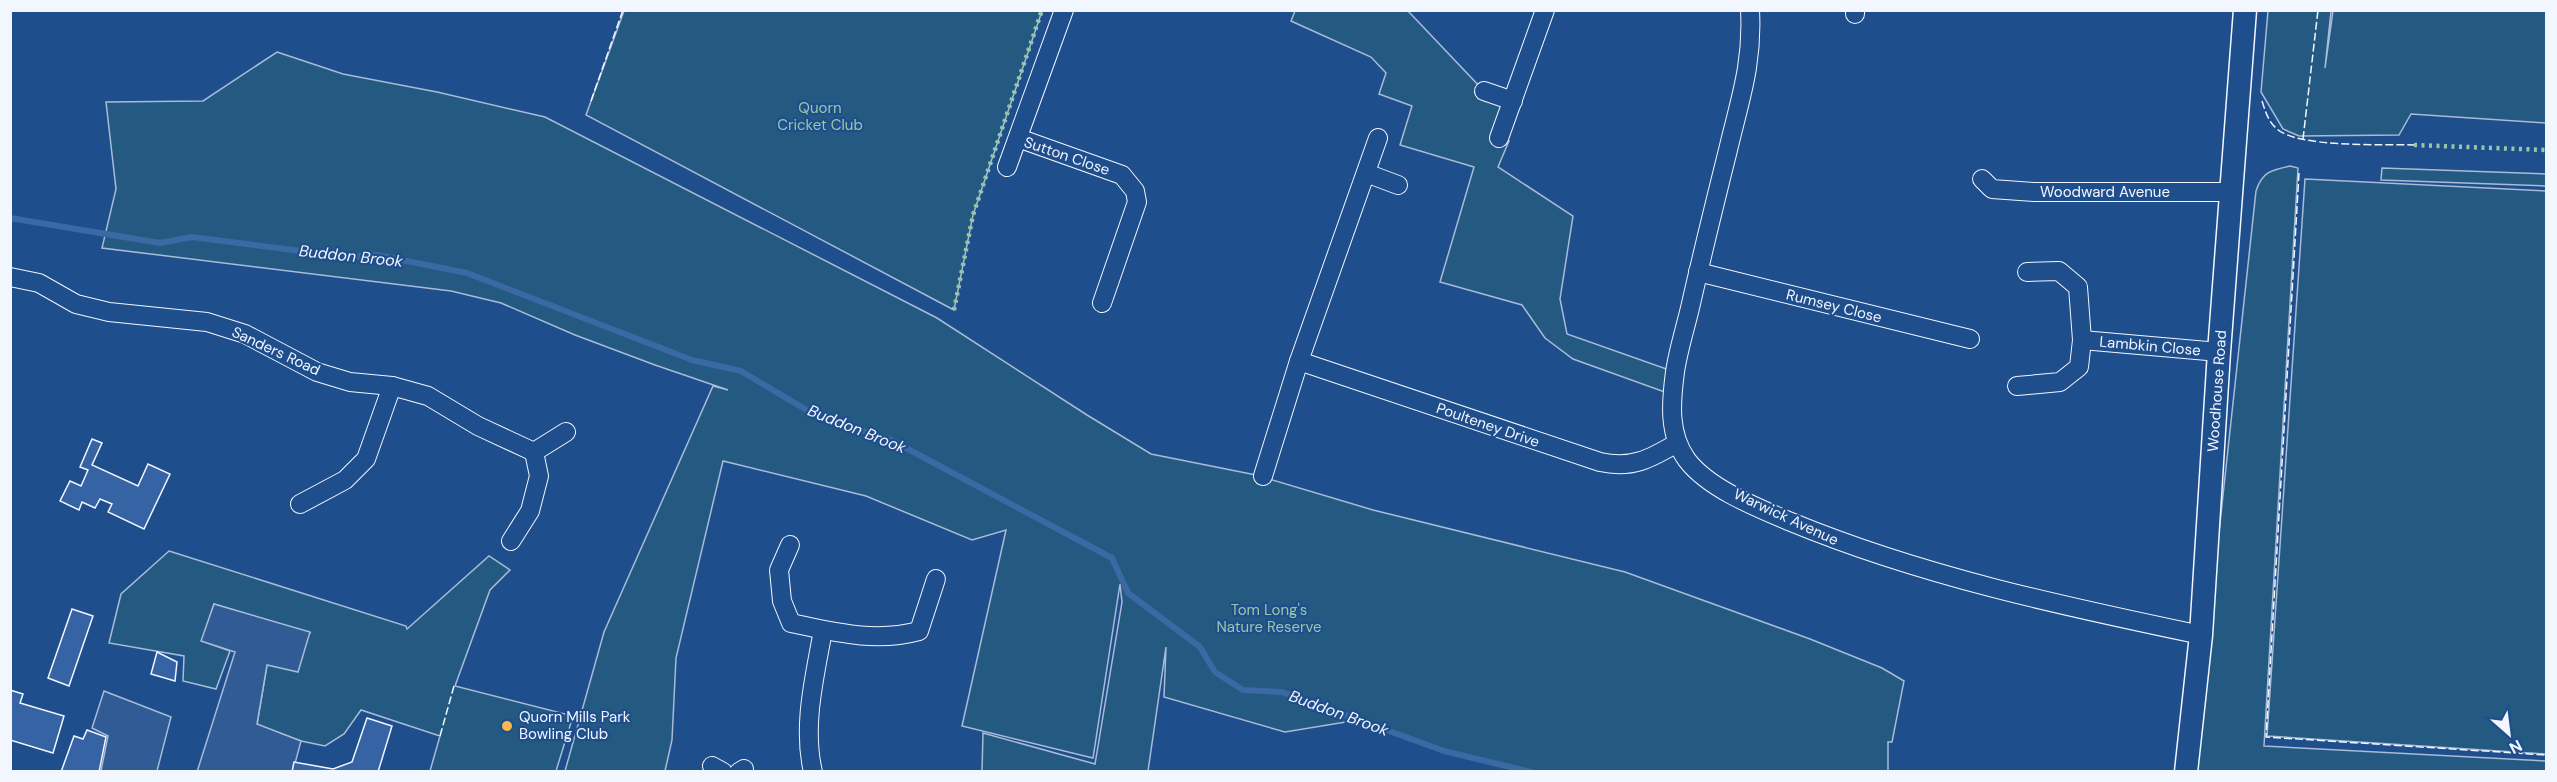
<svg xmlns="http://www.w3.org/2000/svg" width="2557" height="782" font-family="'DM Sans',sans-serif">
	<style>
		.green { fill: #245a82; stroke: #a8bbd7; stroke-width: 1.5 }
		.parking { fill: #305b95; stroke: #a8bbd7; stroke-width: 1.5 }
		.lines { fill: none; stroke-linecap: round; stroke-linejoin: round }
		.stream { stroke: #3b69a3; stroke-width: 6 }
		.building { fill: #3563a3; stroke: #f2f6ff; stroke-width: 1.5 }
		.minor-casing { stroke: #f2f6ff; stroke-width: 20 }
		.tertiary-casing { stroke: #f2f6ff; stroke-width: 25 }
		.minor { stroke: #1f4e8c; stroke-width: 18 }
		.tertiary { stroke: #1f4e8c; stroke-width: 22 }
		.hedge { stroke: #97c8a6; stroke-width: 4.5; stroke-dasharray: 3 4.5; stroke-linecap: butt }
		.fence { stroke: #f2f6ff; stroke-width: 1.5; stroke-dasharray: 8 3; stroke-linecap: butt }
		.poi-dot { fill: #ffb74d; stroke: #1f4e8c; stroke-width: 2 }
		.labels { text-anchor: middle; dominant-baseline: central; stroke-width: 4.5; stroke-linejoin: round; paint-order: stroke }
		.park-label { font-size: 15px; fill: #97c8a6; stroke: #1f4e8c }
		.street-label { font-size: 15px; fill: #f2f6ff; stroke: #1f4e8c }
		.poi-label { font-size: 15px; fill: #f2f6ff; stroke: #1f4e8c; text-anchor: start }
		.water-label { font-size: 16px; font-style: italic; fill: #f2f6ff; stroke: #1f4e8c }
	</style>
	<rect width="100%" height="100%" fill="#1f4e8c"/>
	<g class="green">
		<polygon points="624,11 1042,11 973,215 954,310 586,115"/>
		<polygon points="1295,11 1408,11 1484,91 1513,101 1500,138 1509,141 1498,167 1573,216 1560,299 1567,334 1675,372 1673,395 1573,359 1545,338 1522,305 1440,282 1474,167 1400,145 1412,106 1379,94 1386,73 1371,57 1291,21"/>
		<polygon points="2268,11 2331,11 2325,68 2333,11 2546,11 2546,123 2411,114 2399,135 2299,136 2283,129 2261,92"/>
		<polygon points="277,52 343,74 437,92 545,117 937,318 1087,415 1151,454 1256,475 1373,510 1625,572 1810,639 1882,668 1904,681 1892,742 1888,742 1888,771 1534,771 1436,748 1358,720 1285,732 1164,697 1166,647 1148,771 982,771 983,733 1095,764 1122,602 1120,584 1093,758 962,726 1006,530 972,540 866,496 723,461 676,658 672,740 665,771 565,771 604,632 713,386 728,390 655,365 575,335 501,303 451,291 102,248 116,189 106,102 203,101"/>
		<path d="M 2290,166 L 2298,168 L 2264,746 L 2546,761 L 2546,771 L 2193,772 L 2256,191 C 2262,172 2271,170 2290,166 Z"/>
		<polygon points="2382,168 2546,174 2546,186 2381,180"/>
		<polygon points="2305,179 2546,191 2546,754 2267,736"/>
		<polygon points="169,551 406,626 407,629 489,556 510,570 490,590 455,686 573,716 556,771 430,771 440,736 361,710 344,734 325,746 301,741 257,725 267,665 310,633 214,604 202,641 230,651 216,689 183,681 184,656 109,643 121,594"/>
	</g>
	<g class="parking">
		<polygon points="214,604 310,632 298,672 267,665 257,724 301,741 293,771 197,772 235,652 201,641"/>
		<polygon points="104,691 171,717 157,771 101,771 108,736 92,728"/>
	</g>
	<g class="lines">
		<polyline class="stream" points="10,218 160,243 192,237 348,257 377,255 467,273 692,360 741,371 815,415 891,440 1112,558 1128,593 1200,647 1215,672 1243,690 1282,692 1444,751 1531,772"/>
	</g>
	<g class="building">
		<polygon points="92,439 102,443 92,465 138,486 148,464 170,474 144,529 108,512 112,504 100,499 95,508 82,502 79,510 60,501 70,481 81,486 88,470 80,467"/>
		<polygon points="72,609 93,616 69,686 48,678"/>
		<polygon points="157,652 177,662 175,681 151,674"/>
		<polygon points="10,690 23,694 20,703 64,716 53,753 10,740"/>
		<polygon points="367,718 392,726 378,772 292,772 294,762 333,769 352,762"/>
		<polygon points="87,730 106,737 99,772 61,772 74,736 83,739"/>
	</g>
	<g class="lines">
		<g class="minor-casing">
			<g id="minor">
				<path d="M 1750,10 C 1753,64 1740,99 1728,150 C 1715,202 1702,255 1690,308 C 1685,329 1678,351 1675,372 C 1671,402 1668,434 1687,460 C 1709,489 1758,508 1791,522 C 1922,576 2062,606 2201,635"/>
				<polyline points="1855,14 1855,10"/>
				<polyline points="1484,91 1513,101"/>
				<polyline points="1018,138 1122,175 1135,191 1137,202 1102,303"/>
				<polyline points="1499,138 1545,10"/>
				<polyline points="1007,167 1064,10"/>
				<polyline points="1366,173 1398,185"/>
				<polyline points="1982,179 1992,189 2034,192 2232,192"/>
				<polyline points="1698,272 1970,339"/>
				<polyline points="10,277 39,283 76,304 109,312 207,322 245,334 317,372 350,382 392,386 428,396 478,426 534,452 566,432"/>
				<polyline points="2082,340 2219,352"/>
				<path d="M 1299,361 L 1600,462 C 1632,469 1650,459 1677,443"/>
				<polyline points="2017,386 2060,382 2079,367 2082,340 2078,287 2059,271 2027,272"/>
				<polyline points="1263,476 1299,361 1378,138"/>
				<polyline points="300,504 345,480 366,459 392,386"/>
				<polyline points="511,541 530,511 539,476 534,452"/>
				<path d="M 790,545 L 779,570 L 782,601 L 791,623 C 834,632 875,643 919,631 L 936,579"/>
				<polyline points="712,766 723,772"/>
				<polyline points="739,772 744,769"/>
				<path d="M 813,772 C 802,725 815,676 823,630"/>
			</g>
		</g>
		<g class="tertiary-casing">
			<polyline id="tertiary" points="2186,772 2201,635 2219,352 2245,10"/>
		</g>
		<use href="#minor" class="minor"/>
		<use href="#tertiary" class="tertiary"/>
		<g class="hedge">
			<polyline points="2414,145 2546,150"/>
			<polyline points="954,310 973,215 1042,10"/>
		</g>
		<g class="fence">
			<polyline points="591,101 623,10"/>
			<path d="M 2262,101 C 2266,113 2268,121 2277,129 C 2298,148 2384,144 2414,145"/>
			<polyline points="2303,139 2318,10"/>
			<polyline points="2299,173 2266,737 2546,755"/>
			<polyline points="440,736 454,686"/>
		</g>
	</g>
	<circle class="poi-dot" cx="507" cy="726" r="6"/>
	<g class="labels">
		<g class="park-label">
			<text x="820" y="108">Quorn<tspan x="820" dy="17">Cricket Club</tspan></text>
			<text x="1269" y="610">Tom Long's<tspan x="1269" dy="17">Nature Reserve</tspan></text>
		</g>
		<g class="street-label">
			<text transform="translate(1067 156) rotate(19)">Sutton Close</text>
			<text x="2105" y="192">Woodward Avenue</text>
			<text transform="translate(1834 306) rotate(14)">Rumsey Close</text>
			<text transform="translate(2150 346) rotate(5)">Lambkin Close</text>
			<text transform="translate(276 351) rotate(25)">Sanders Road</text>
			<text transform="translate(2217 391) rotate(-86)">Woodhouse Road</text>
			<text transform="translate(1488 425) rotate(19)">Poulteney Drive</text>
			<text transform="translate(1786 517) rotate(25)">Warwick Avenue</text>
		</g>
		<g class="poi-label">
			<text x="519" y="717">Quorn Mills Park<tspan x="519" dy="17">Bowling Club</tspan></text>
		</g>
		<g class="water-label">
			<text transform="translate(351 256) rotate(6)">Buddon Brook</text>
			<text transform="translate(857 429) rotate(22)">Buddon Brook</text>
			<text transform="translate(1339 713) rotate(20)">Buddon Brook</text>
		</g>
	</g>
	<rect width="2557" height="782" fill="none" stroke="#f2f6ff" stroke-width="24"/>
	<g transform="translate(2509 734) rotate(152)" stroke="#1f4e8c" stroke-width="4.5" paint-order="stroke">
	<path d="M0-4.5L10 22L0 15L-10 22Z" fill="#f2f6ff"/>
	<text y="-9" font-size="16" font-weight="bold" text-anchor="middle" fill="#f2f6ff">N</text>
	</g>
</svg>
